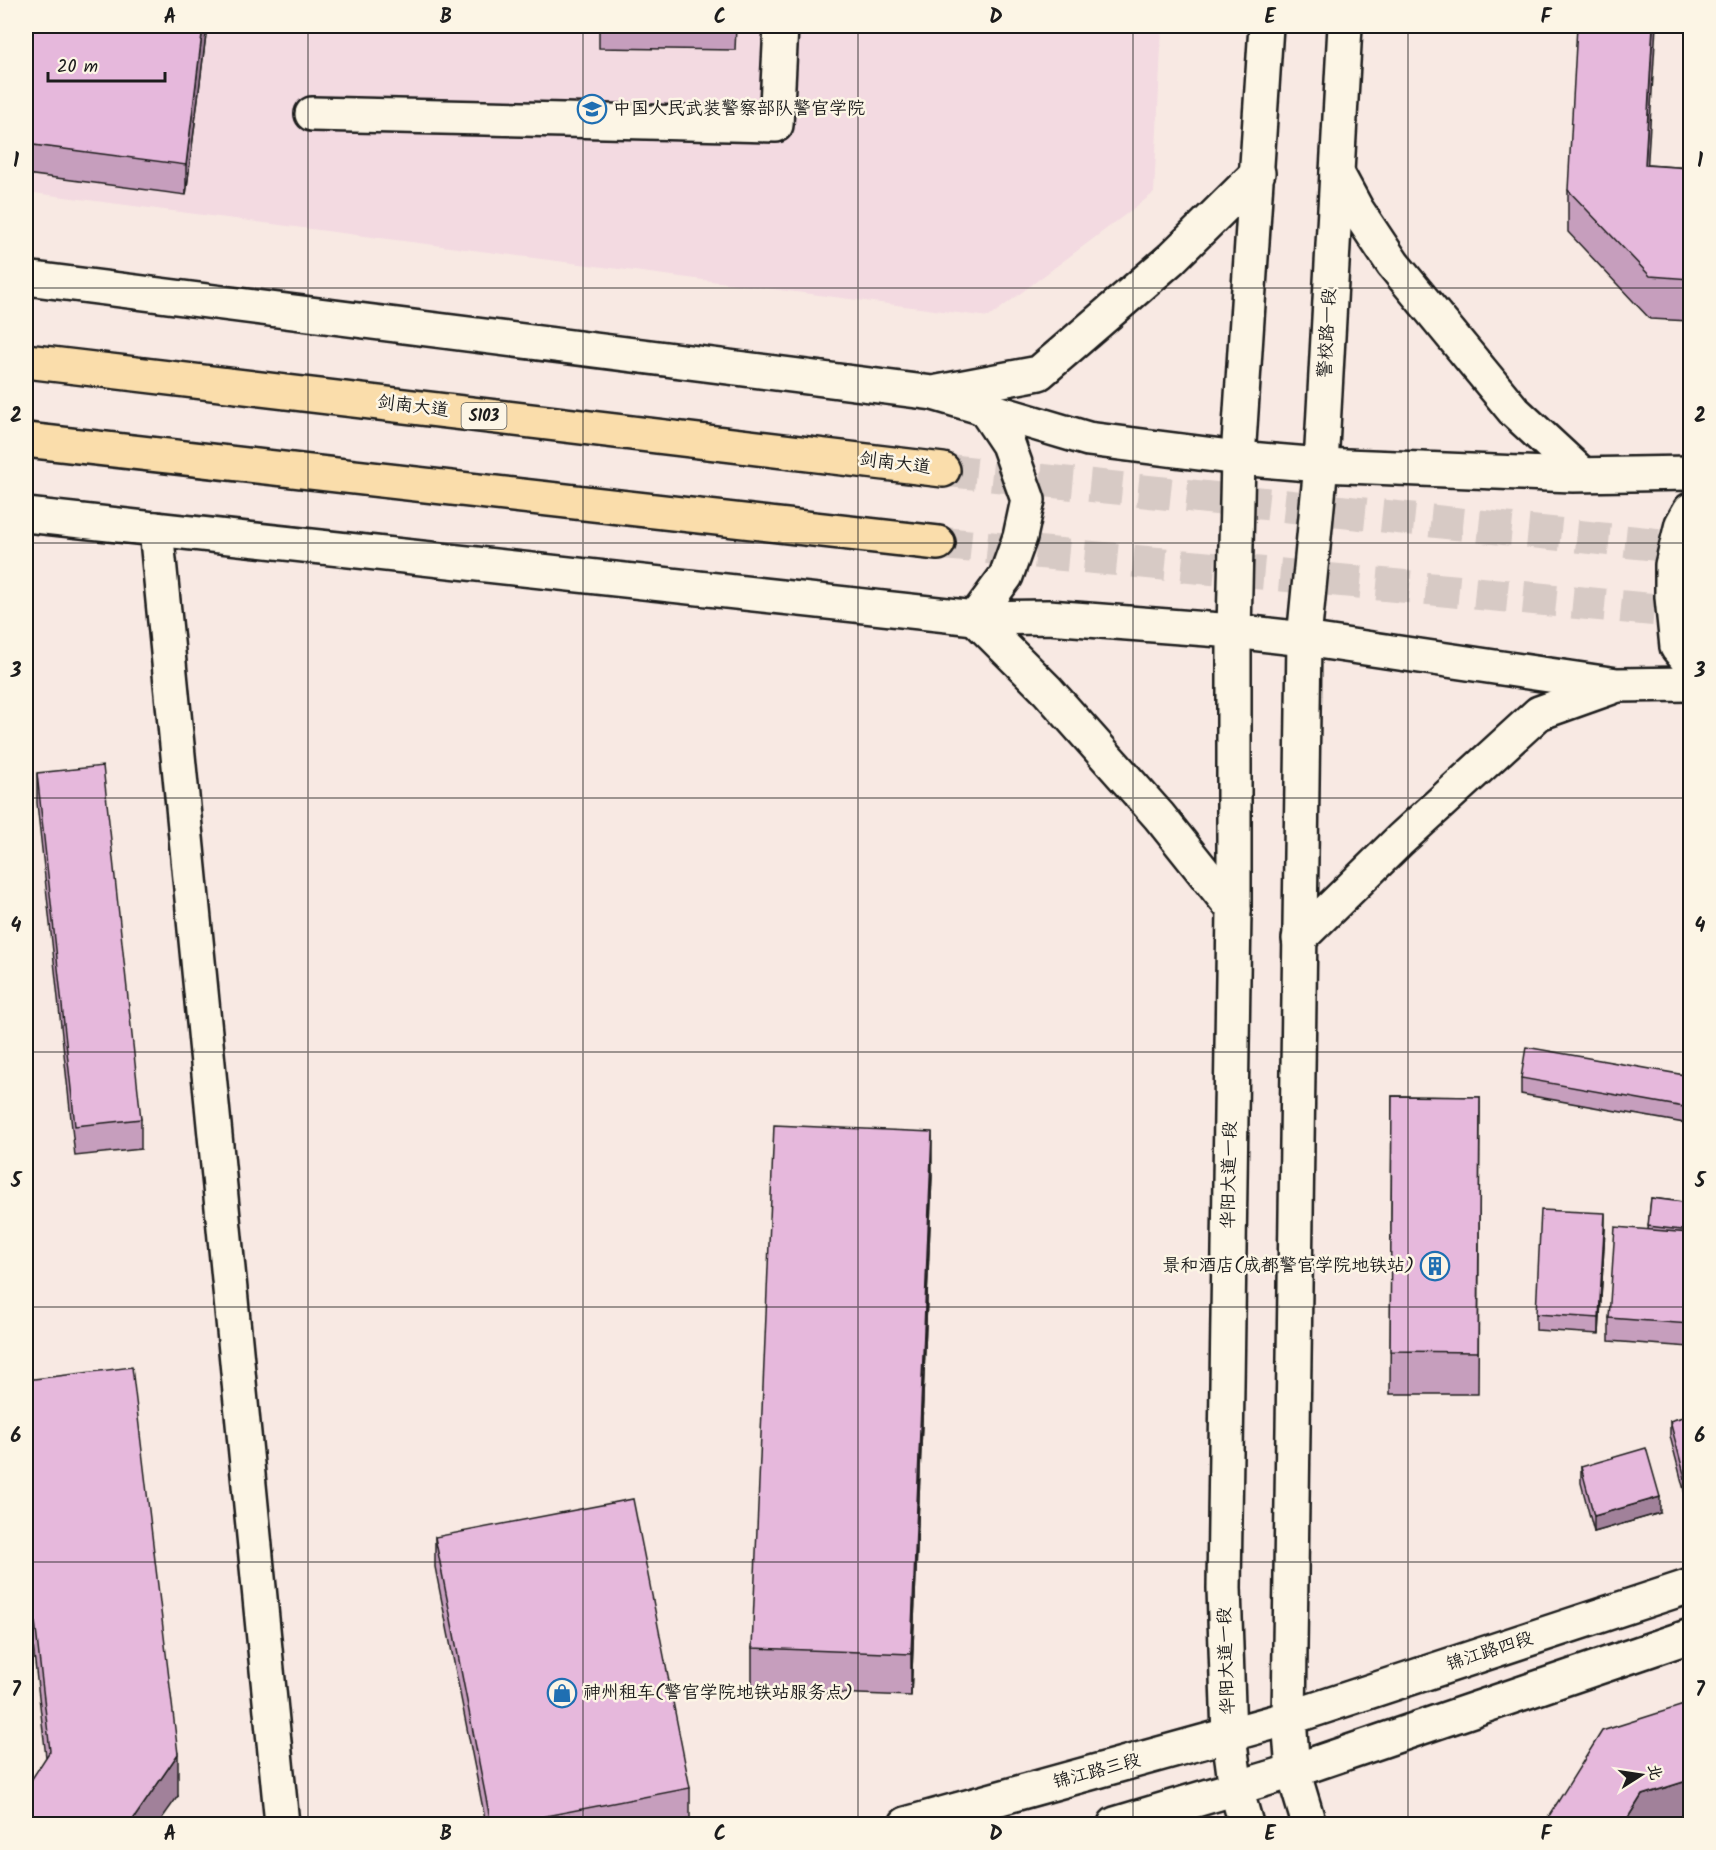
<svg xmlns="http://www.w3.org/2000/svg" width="1716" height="1850" font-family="Kalam,'LXGW WenKai TC',sans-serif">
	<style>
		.built { fill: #f3dae1 }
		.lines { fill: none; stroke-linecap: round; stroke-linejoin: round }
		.highway-tunnel { stroke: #d7cac5; stroke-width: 33; stroke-dasharray: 33 16; stroke-linecap: butt }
		.street-casing { stroke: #1c1c1c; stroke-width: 38 }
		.secondary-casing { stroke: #1c1c1c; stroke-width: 38 }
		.highway-casing { stroke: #1c1c1c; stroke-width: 38 }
		.street { stroke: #fcf5e5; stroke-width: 33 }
		.secondary { stroke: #fcf5e5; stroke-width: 33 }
		.highway { stroke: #faddab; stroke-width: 33 }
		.wall { fill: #c69ebd; stroke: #1c1c1c; stroke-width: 1.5 }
		.shaded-wall { fill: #a1819a; stroke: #1c1c1c; stroke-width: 1.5 }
		.building { fill: #e6b8dc; stroke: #1c1c1c; stroke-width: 1.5 }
		.grid { fill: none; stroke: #1c1c1c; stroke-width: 1.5; stroke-opacity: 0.55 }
		.labels { text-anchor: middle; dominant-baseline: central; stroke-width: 5; stroke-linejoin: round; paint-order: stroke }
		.shield { fill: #fcf5e5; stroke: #5f5d58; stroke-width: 1.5 }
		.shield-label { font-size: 16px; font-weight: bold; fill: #1c1c1c }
		.poi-label { font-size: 18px; fill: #1c1c1c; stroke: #fcf5e5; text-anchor: start }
		.street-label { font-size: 18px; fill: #1c1c1c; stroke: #fcf5e5 }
		.neatline { fill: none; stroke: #1c1c1c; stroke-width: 2 }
		.grid-label { font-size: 20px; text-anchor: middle; font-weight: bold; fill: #1c1c1c }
	</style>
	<rect width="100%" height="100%" fill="#f8e9e3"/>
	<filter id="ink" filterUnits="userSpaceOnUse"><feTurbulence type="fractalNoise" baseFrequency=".0167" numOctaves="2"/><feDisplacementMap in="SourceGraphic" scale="12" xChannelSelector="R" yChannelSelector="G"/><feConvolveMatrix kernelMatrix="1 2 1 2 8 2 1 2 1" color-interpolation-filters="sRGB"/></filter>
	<g filter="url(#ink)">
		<polygon class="built" points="26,26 1162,26 1154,193 989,317 26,192"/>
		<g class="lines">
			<g class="highway-tunnel">
				<polyline points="943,470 1690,548"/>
				<polyline points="938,543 1690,613"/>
			</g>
			<g class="street-casing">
				<g id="street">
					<polyline points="312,114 776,125 781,26"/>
					<polyline points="156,529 282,1824"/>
				</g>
			</g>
			<g class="secondary-casing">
				<g id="secondary">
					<polyline points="1337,173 1357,210 1393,264 1514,411 1582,474"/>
					<polyline points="26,278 933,393 1088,439 1238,458 1321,465 1573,475 1690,473"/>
					<polyline points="938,392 1039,373 1171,259 1258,173"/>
					<polyline points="984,408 1008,444 1028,500 1020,537 1006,576 975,618 1047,690 1159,816 1234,910"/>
					<polyline points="1690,510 1682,524 1672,565 1672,597 1677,647 1690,663"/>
					<polyline points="26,515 975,618 1048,617 1234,631 1304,639 1617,685 1690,684"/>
					<polyline points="1299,939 1400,840 1539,713 1612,687"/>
					<polyline points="906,1824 1289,1718 1690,1586"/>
					<polyline points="1115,1824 1293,1771 1690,1636"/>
					<polyline points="1246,1824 1236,1789 1229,1736 1224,1588 1234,910 1234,631 1238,458 1266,26"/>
					<polyline points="1309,1824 1293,1771 1289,1718 1304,639 1321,465 1345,26"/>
				</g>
			</g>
			<g class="highway-casing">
				<g id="highway">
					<polyline points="26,361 943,470"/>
					<polyline points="26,440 938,543"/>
				</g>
			</g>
			<use href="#street" class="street"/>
			<use href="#secondary" class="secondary"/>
			<use href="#highway" class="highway"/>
		</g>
		<g class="wall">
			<polygon points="26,26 207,26 186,195 26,174"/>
			<polygon points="599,26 736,26 735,50 599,48"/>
			<polygon points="1648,165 1690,168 1690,321 1650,319 1568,232 1568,190"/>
			<polygon points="37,773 141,1119 141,1149 75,1156 37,803"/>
			<polygon points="1690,1076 1690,1124 1521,1094 1521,1078"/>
			<polygon points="1392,1096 1480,1097 1478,1394 1390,1394"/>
			<polygon points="932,1174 911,1696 752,1690 752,1648"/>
			<polygon points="1651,1198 1690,1203 1690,1347 1609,1341 1609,1318 1648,1230"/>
			<polygon points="1605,1228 1599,1334 1536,1330 1536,1314"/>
			<polygon points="26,1380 178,1796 46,1757 26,1585"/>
			<polygon points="1690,1415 1685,1494 1670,1436 1670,1421"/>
			<polygon points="1581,1467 1660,1513 1594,1532 1581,1483"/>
			<polygon points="435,1537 690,1788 690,1819 659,1824 486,1824 435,1567"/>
		</g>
		<g class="shaded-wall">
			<polygon points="203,26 207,26 186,195 186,165"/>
			<polygon points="1653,26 1656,26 1645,207 1645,165"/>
			<polygon points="932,1132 932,1174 911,1696 911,1654"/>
			<polygon points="1605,1213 1605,1228 1599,1334 1599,1318"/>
			<polygon points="1690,1477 1690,1492 1685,1494 1685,1478"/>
			<polygon points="1660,1497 1660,1513 1594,1532 1594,1516"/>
			<polygon points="178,1754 178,1796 158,1824 130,1824"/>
			<polygon points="1690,1780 1690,1822 1682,1824 1624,1824 1642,1795"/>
		</g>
		<g class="building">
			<polygon points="26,26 203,26 186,165 26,144"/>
			<polygon points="1577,26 1653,26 1645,165 1690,168 1690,279 1650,276 1568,190"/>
			<polygon points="103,766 141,1119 75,1126 37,773"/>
			<polygon points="1526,1047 1690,1076 1690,1108 1521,1078"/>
			<polygon points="1392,1096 1480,1097 1478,1352 1390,1351"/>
			<polygon points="774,1125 932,1132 911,1654 752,1648"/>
			<polygon points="1651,1198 1690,1203 1690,1231 1648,1226"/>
			<polygon points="1541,1210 1605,1213 1599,1318 1536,1314"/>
			<polygon points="1615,1227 1690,1233 1690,1324 1609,1318"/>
			<polygon points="132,1367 178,1754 130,1824 26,1824 26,1788 50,1751 26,1543 26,1380"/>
			<polygon points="1690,1415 1690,1477 1685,1478 1670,1421"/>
			<polygon points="1646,1448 1660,1497 1594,1516 1581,1467"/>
			<polygon points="633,1499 690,1788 505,1824 491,1824 435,1537"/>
			<polygon points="1690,1703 1690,1780 1642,1795 1624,1824 1544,1824 1602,1731"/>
		</g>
	</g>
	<path class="grid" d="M 308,26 L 308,1824M 583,26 L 583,1824M 858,26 L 858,1824M 1133,26 L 1133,1824M 1408,26 L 1408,1824M 26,288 L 1690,288M 26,543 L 1690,543M 26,798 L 1690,798M 26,1052 L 1690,1052M 26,1307 L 1690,1307M 26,1562 L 1690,1562"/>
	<defs>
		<g id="university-ring" transform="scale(1.5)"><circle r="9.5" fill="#fcf5e5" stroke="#1f6fb2" stroke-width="1.5"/><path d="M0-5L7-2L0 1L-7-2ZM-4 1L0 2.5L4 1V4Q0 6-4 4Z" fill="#1f6fb2"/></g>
		<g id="building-ring" transform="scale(1.5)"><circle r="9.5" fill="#fcf5e5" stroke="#1f6fb2" stroke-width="1.5"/><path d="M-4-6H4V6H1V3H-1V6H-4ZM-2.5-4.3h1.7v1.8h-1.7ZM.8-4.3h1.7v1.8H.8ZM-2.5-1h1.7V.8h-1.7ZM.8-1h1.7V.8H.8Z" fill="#1f6fb2"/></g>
		<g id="shop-ring" transform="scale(1.5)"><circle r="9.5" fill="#fcf5e5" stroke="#1f6fb2" stroke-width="1.5"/><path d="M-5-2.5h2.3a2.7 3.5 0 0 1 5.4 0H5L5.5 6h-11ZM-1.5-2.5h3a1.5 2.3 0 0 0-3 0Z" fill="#1f6fb2"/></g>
	</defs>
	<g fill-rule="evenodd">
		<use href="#university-ring" x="592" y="109"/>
		<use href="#building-ring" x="1435" y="1266"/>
		<use href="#shop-ring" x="562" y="1693"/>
	</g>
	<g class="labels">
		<rect class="shield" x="461.5" y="403" width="45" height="26" rx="4.5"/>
		<g class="shield-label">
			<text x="484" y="416">S103</text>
		</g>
		<g class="poi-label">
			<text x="613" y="109">中国人民武装警察部队警官学院</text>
			<text x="1414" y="1266" text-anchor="end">景和酒店(成都警官学院地铁站)</text>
			<text x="583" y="1693">神州租车(警官学院地铁站服务点)</text>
		</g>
		<g class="street-label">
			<text transform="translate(1328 333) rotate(-87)">警校路一段</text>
			<text transform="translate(413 407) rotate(7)">剑南大道</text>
			<text transform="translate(895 464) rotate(7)">剑南大道</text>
			<text transform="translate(1230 1175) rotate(-89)">华阳大道一段</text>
			<text transform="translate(1490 1652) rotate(-18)">锦江路四段</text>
			<text transform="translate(1227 1661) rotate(-92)">华阳大道一段</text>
			<text transform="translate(1097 1772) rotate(-15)">锦江路三段</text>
		</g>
	</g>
	<rect width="1716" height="1850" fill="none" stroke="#fcf5e5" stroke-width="66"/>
	<g transform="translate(1641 1775) rotate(78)" stroke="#fcf5e5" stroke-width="4.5" paint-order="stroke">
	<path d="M0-4.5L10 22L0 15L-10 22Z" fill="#1c1c1c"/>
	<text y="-9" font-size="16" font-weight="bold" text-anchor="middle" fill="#1c1c1c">北</text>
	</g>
	<path d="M48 72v9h117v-9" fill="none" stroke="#1c1c1c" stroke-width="3"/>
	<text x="57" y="72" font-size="18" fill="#1c1c1c" stroke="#fcf5e5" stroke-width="4.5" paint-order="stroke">20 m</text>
	<rect x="33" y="33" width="1650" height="1784" class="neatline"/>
	<g class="grid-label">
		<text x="170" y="23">A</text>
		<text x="446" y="23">B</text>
		<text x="720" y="23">C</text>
		<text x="996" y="23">D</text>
		<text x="1270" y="23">E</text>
		<text x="1546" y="23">F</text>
		<text x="16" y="167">1</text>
		<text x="1700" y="167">1</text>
		<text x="16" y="422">2</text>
		<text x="1700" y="422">2</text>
		<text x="16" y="677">3</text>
		<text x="1700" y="677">3</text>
		<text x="16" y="932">4</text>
		<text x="1700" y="932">4</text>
		<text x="16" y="1187">5</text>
		<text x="1700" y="1187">5</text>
		<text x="16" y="1442">6</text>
		<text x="1700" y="1442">6</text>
		<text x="16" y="1696">7</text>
		<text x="1700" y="1696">7</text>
		<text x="170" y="1840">A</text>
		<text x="446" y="1840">B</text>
		<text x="720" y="1840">C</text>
		<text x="996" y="1840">D</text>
		<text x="1270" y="1840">E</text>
		<text x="1546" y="1840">F</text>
	</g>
</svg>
